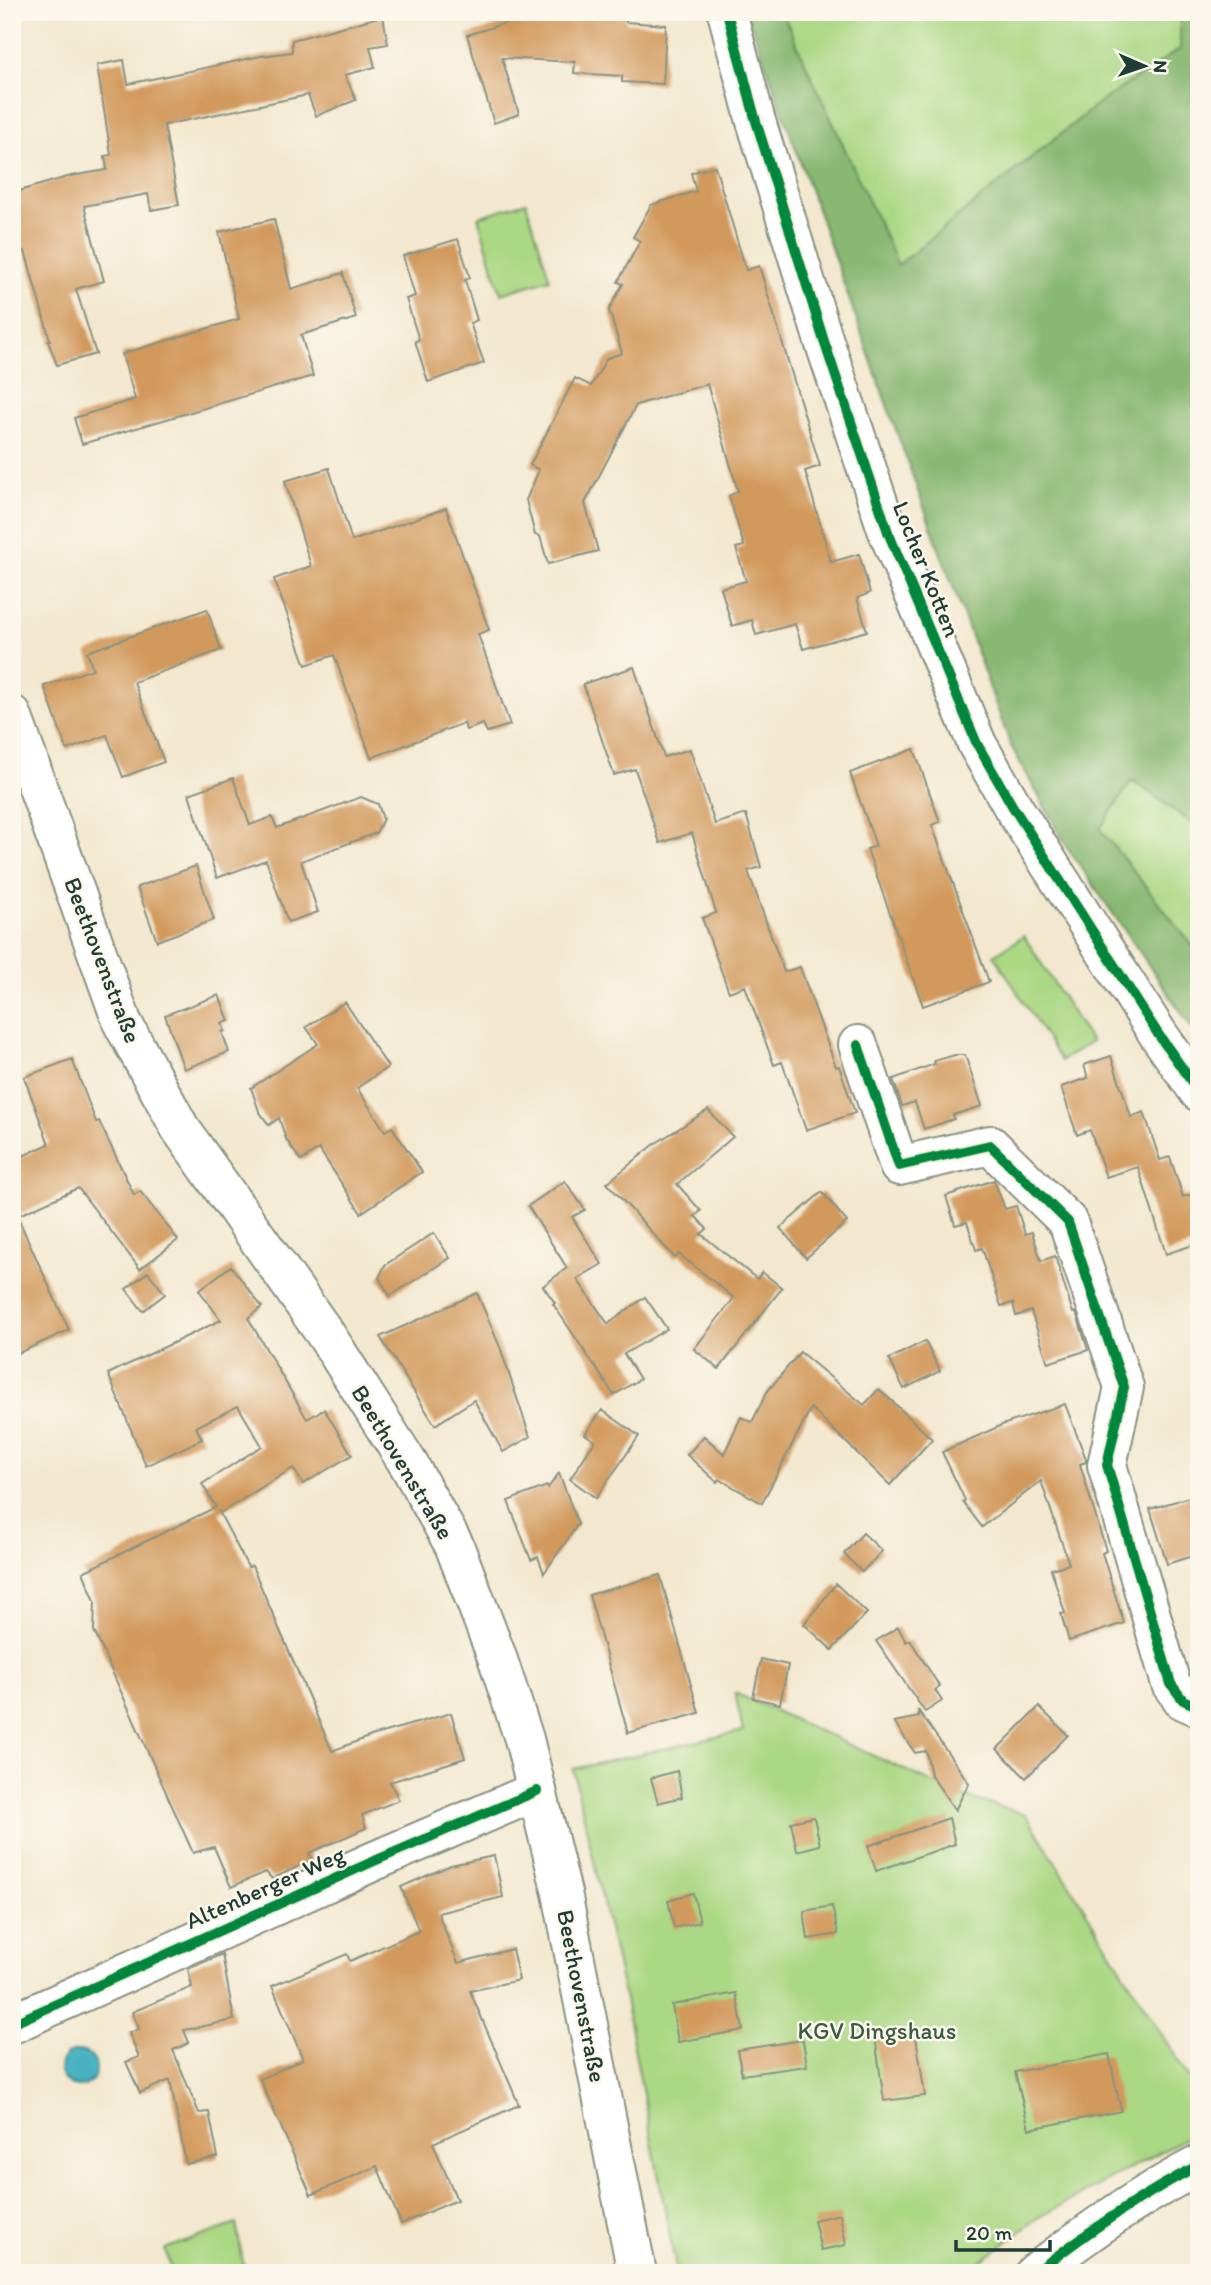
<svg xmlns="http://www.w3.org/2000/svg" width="1211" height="2285" font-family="Itim,sans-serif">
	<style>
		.green { fill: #abd884; stroke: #658a5c; stroke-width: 2 }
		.forest { fill: #88b872; stroke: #547a53; stroke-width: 2 }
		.water { fill: #44b1c0; stroke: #32777a; stroke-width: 2 }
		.building { fill: #d2995b }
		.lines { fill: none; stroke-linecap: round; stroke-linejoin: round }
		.minor-casing { stroke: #899282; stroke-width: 42 }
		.major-casing { stroke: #899282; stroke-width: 42 }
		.minor { stroke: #fff; stroke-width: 38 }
		.major { stroke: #fff; stroke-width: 38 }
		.cycleway-casing { stroke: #fbf7ec; stroke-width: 15 }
		.cycleway { stroke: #00873e; stroke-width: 10 }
		.labels { text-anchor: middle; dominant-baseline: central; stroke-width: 5; stroke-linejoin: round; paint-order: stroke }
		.street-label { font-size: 24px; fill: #1f3d34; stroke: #fbf7ec }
		.park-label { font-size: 24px; fill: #3b5c44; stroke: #fbf7ec }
	</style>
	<rect width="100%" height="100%" fill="#fbf7ec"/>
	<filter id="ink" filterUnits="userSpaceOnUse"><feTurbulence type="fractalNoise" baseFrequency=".0143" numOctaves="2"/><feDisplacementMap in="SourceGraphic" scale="14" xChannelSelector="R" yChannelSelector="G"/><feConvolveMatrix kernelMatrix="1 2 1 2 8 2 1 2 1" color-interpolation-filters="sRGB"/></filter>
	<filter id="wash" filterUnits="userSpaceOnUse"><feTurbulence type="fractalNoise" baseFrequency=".00686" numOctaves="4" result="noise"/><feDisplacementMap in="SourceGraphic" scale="28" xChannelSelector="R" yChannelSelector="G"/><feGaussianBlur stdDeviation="1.57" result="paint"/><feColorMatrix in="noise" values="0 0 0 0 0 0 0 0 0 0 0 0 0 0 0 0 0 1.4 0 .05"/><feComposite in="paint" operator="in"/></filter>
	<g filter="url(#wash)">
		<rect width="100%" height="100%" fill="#f3e8cf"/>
		<g class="green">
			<polygon points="782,12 1180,12 1180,49 1099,103 897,266"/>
			<polygon points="526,202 550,279 501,294 478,217"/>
			<polygon points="1132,780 1199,828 1199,954 1100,829"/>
			<polygon points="1024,936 1091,1042 1061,1061 994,955"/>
			<polygon points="735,1693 962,1796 1026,1814 1196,2090 1199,2097 1199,2131 1038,2218 965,2273 677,2273 625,2000 573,1769 743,1731"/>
			<polygon points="236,2224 245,2273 173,2273 165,2249"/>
		</g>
		<polygon class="forest" points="747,12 782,12 898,265 1099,103 1180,49 1180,12 1199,12 1199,828 1132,780 1100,829 1199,954 1199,1038 1067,847 1011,746 889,411"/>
		<circle class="water" cx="78" cy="2069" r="18"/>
		<g id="blocks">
			<g class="building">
				<polygon points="541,12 627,12 626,22 666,25 663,84 622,82 622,76 574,73 575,62 502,58 519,114 494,123 467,35"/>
				<polygon points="383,16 388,44 370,47 375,67 345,75 356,100 316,116 308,95 164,125 179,205 151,210 148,194 84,206 104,281 76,289 96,354 57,365 48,341 50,340 25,251 21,252 20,248 12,251 12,193 71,176 107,170 105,156 111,155 97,65 124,60 128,84 261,56 292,52 292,40"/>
				<polygon points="715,166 746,270 759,266 820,466 805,471 831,562 859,554 870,593 857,598 867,631 803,649 795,624 756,635 752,620 732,626 721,588 746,581 736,548 744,546 729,496 738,491 707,384 636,405 585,503 598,551 548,564 540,536 535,535 526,500 539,470 530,465 575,378 591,386 607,358 622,353 609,310 623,284 618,282 640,241 633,237 651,205 696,191 691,173"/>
				<polygon points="274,219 291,289 343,273 356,318 301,335 313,376 82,444 74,418 135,399 122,354 239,319 219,232"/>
				<polygon points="458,239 470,278 465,280 477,320 470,323 484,363 428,382 415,341 419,340 406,299 415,296 403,256"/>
				<polygon points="329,468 352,541 446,508 489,630 478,634 510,725 487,732 483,724 466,730 464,723 371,758 334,655 306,665 274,579 311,566 285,481"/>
				<polygon points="207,609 221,650 134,682 164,762 123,777 107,735 67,750 44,686 93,669 87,652"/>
				<polygon points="634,667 664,757 690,749 715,824 746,814 761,867 748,871 784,972 800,967 836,1067 839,1066 855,1113 806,1130 782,1062 774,1065 745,986 729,992 702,918 716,913 692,833 660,843 635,769 614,775 583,684"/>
				<polygon points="914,749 940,822 932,825 989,982 923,1006 867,849 876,846 850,773"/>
				<polygon points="233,778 250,825 272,817 277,828 361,797 378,804 383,819 376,833 301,861 318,912 288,922 266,860 217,878 189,794"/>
				<polygon points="196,866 214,920 157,941 137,887"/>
				<polygon points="219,995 229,1021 222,1023 225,1031 222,1032 229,1052 184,1069 165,1015"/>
				<polygon points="345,1002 388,1067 357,1088 385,1131 392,1127 422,1172 361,1213 319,1149 301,1161 286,1139 279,1118 269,1125 259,1111 251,1088 318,1044 306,1027"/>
				<polygon points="955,1055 965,1055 982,1106 953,1115 954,1119 924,1129 915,1102 902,1106 893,1079 935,1064 934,1061"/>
				<polygon points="1111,1056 1131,1117 1144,1112 1160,1160 1170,1157 1183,1197 1199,1192 1199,1243 1166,1254 1138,1167 1106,1177 1090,1130 1077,1135 1061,1087 1088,1078 1084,1065"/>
				<polygon points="72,1059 96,1122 99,1121 134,1195 140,1191 178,1240 140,1269 78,1188 17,1216 69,1330 12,1356 12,1161 49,1144 24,1077"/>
				<polygon points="708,1110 733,1137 677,1184 701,1211 695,1216 707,1229 701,1234 757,1279 762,1272 782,1288 719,1369 694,1349 734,1298 679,1254 675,1258 607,1183 656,1143"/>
				<polygon points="994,1180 1005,1209 1016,1206 1025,1234 1032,1232 1041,1261 1055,1256 1073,1313 1076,1312 1088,1350 1048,1363 1031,1311 1016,1316 1013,1303 1001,1306 982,1248 976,1250 967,1222 955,1225 946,1196"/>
				<polygon points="565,1181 585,1210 572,1217 602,1264 577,1279 608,1324 645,1297 667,1329 624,1354 640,1379 614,1395 553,1304 555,1303 543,1286 567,1268 528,1206"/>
				<polygon points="822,1192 847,1222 806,1258 780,1228"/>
				<polygon points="434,1233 450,1258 390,1296 379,1278 385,1265"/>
				<polygon points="231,1266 262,1307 248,1318 307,1419 324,1409 352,1455 303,1484 293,1468 220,1513 218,1510 248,1567 252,1566 332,1751 371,1736 451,1713 465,1758 390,1782 399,1800 362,1815 366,1828 309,1853 312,1860 272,1879 266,1872 231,1887 214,1847 193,1853 94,1631 95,1601 83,1572 216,1507 202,1484 262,1446 238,1406 196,1427 202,1439 146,1466 108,1374 221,1320 199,1290"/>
				<polygon points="148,1272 165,1294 143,1311 126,1289"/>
				<polygon points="477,1293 500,1347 530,1437 503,1452 474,1400 435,1425 380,1337"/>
				<polygon points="925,1341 940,1371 904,1389 889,1359"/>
				<polygon points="800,1352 864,1405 879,1389 932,1439 890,1485 811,1408 762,1503 719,1479 717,1482 687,1455 704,1436 724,1454 741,1417 752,1422 767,1392"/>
				<polygon points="1065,1404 1086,1459 1086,1462 1080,1464 1106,1551 1102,1553 1124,1623 1069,1641 1061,1614 1065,1613 1051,1569 1069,1564 1041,1481 982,1527 963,1502 965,1500 942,1452 1002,1425"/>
				<polygon points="602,1410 639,1436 596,1498 570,1479 595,1441 585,1434"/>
				<polygon points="559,1473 578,1524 544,1573 538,1557 531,1560 508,1501 547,1486 548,1488"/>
				<polygon points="1199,1494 1199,1554 1167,1564 1150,1509"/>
				<polygon points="863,1533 882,1551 862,1572 844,1554"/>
				<polygon points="660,1575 699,1713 628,1733 589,1595"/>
				<polygon points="836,1584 867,1613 832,1650 804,1624"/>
				<polygon points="898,1627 906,1642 910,1640 940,1687 935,1690 942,1701 925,1712 876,1641"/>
				<polygon points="761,1659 788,1665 780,1704 753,1698"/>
				<polygon points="1039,1707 1068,1735 1026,1778 997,1749"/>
				<polygon points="918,1710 969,1783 955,1810 931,1775 926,1751 915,1753 894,1722 919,1717"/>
				<polygon points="677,1771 682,1797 658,1803 651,1778"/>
				<polygon points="814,1817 820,1845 797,1851 791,1822"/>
				<polygon points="949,1818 955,1844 876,1871 868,1846"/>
				<polygon points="494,1856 503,1897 438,1913 458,1963 512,1949 519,1980 470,1991 519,2105 433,2143 457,2200 401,2224 377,2166 311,2195 260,2079 303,2059 272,1986 347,1954 350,1961 419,1931 401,1887 451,1865"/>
				<polygon points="693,1893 700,1922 674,1928 668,1900"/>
				<polygon points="832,1906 838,1934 808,1939 804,1911"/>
				<polygon points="222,1954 234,2020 184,2030 189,2043 173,2050 199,2113 209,2112 218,2157 186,2164 170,2080 140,2093 126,2062 139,2057 129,2033 139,2029 132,2012 192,1987 188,1969"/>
				<polygon points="736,1993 743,2030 678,2042 672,2005"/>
				<polygon points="915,2030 925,2096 884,2101 875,2037"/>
				<polygon points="803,2040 807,2066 742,2075 737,2050"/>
				<polygon points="1109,2054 1121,2111 1029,2129 1015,2072"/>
				<polygon points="840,2214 846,2245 821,2250 814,2220"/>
			</g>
		</g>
	</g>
	<g filter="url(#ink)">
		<use href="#blocks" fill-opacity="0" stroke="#899282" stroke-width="2"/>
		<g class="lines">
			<g class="minor-casing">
				<g id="minor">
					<polyline points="727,12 755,118 823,338 888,532 977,744 1013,807 1158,1034 1199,1092"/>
					<polyline points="858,1045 899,1166 990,1145 1068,1222 1124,1387 1107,1465 1171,1684 1183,1700 1199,1707"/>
					<polyline points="12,2024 372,1862 537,1791"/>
					<path d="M 1035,2273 C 1087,2232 1141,2195 1199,2165"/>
				</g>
			</g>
			<g class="major-casing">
				<polyline id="major" points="12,715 122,1022 180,1128 326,1335 409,1465 454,1545 497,1657 524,1739 537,1791 562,1893 637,2273"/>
			</g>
			<use href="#minor" class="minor"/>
			<use href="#major" class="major"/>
			<g class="cycleway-casing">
				<g id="cycleway">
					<polyline points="727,12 755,118 823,338 888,532 977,744 1013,807 1158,1034 1199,1092"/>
					<polyline points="858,1045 899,1166 990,1145 1068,1222 1124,1387 1107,1465 1171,1684 1183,1700 1199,1707"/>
					<polyline points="12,2024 372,1862 537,1791"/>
					<path d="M 1035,2273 C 1087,2232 1141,2195 1199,2165"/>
				</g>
			</g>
			<use href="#cycleway" class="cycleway"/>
		</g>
	</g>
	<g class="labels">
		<g class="street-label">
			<text transform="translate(927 569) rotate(68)">Locher Kotten</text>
			<text transform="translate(103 960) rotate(69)">Beethovenstraße</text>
			<text transform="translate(403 1462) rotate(59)">Beethovenstraße</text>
			<text transform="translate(265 1887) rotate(-24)">Altenberger Weg</text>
			<text transform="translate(582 1996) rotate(79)">Beethovenstraße</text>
		</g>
		<g class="park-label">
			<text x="877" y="2030">KGV Dingshaus</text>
		</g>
	</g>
	<rect width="1211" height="2285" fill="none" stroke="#fbf7ec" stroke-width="42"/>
	<g transform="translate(1144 66) rotate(92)" stroke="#fbf7ec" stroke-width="5" paint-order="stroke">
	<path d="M0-5L12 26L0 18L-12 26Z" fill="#1f3d34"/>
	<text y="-10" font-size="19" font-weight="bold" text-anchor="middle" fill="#1f3d34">N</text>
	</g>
	<path d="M956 2240v10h94v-10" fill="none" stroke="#1f3d34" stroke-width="3.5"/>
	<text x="966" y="2240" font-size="21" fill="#1f3d34" stroke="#fbf7ec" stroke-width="5" paint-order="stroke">20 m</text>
</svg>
